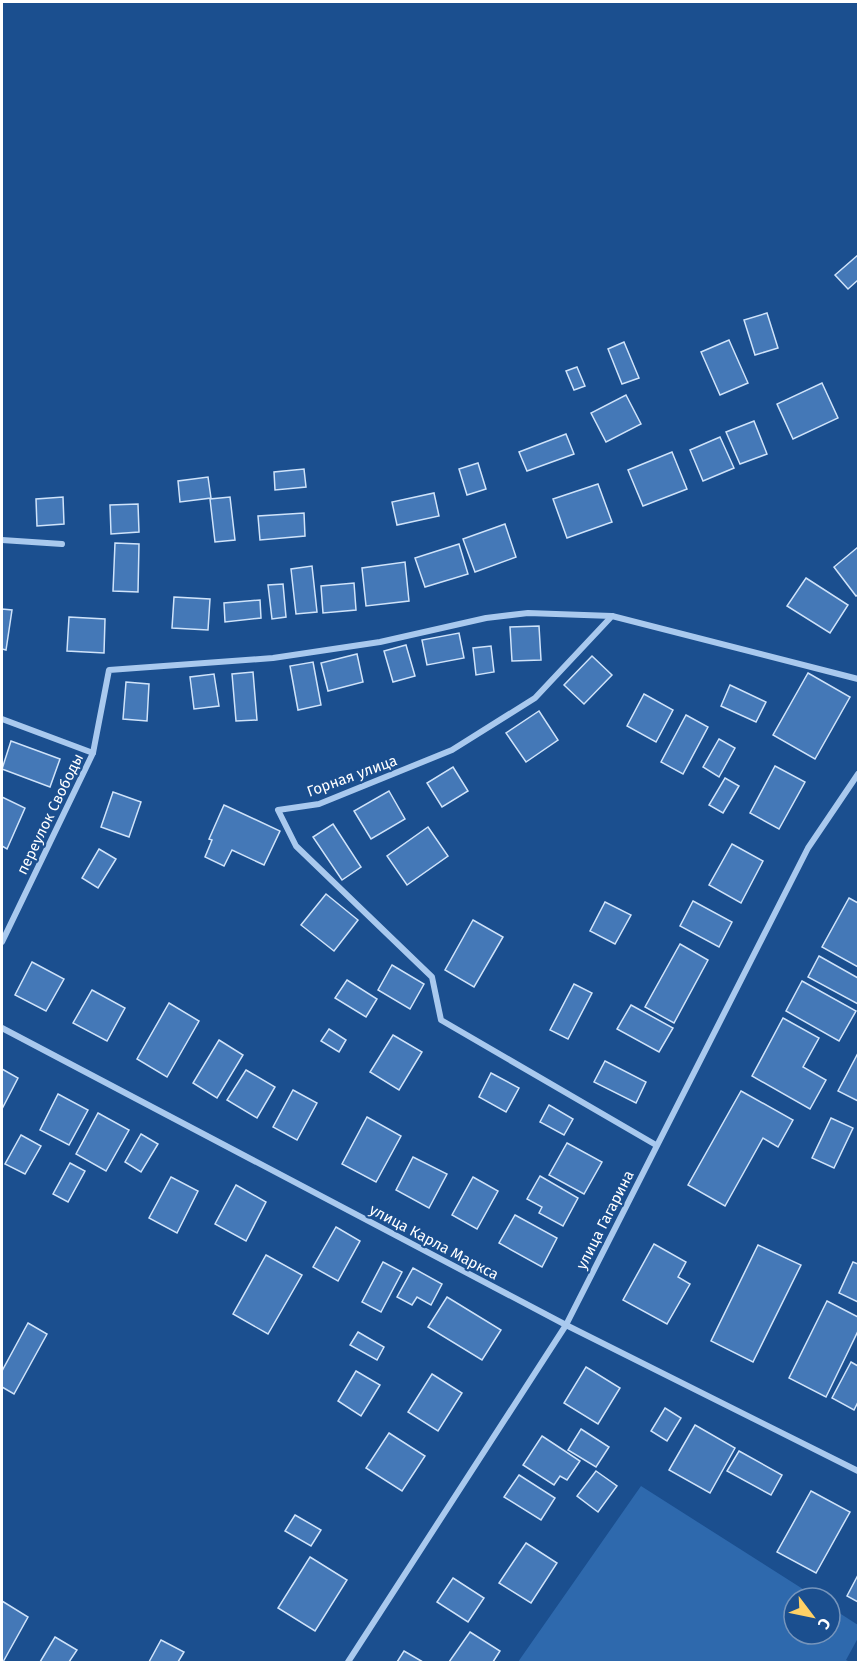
<svg xmlns="http://www.w3.org/2000/svg" width="860" height="1664" font-family="'Fira Sans',sans-serif">
	<style>
		.green { fill: #2e69ad }
		.building { fill: #4478b7; stroke: #cfe3fa; stroke-width: 1.5 }
		.lines { fill: none; stroke-linecap: round; stroke-linejoin: round }
		.street { stroke: #a9c9ee; stroke-width: 6 }
		.labels { text-anchor: middle; dominant-baseline: central; stroke-width: 4.5; stroke-linejoin: round; paint-order: stroke }
		.street-label { font-size: 15px; fill: #fff; stroke: #1b4f8f }
	</style>
	<rect width="100%" height="100%" fill="#1b4f8f"/>
	<polygon class="green" points="641,1486 817,1598 794,1598 794,1634 830,1634 830,1607 858,1625 858,1638 846,1660 850,1662 518,1662"/>
	<g class="building">
		<polygon points="858,255 858,280 848,289 835,275"/>
		<polygon points="767,313 778,348 755,355 744,320"/>
		<polygon points="729,340 748,383 720,395 701,352"/>
		<polygon points="624,342 639,378 622,384 608,349"/>
		<polygon points="577,367 585,386 574,390 566,371"/>
		<polygon points="822,383 838,418 793,439 777,404"/>
		<polygon points="626,395 641,424 606,442 591,413"/>
		<polygon points="754,421 767,454 740,464 726,432"/>
		<polygon points="566,434 574,454 527,471 519,452"/>
		<polygon points="720,437 734,468 703,481 690,450"/>
		<polygon points="672,452 687,489 643,506 628,470"/>
		<polygon points="478,463 486,489 467,495 459,469"/>
		<polygon points="304,469 306,487 275,490 274,472"/>
		<polygon points="208,477 211,498 180,502 178,481"/>
		<polygon points="598,484 612,522 567,538 553,499"/>
		<polygon points="434,493 439,516 397,525 392,502"/>
		<polygon points="63,497 64,524 37,526 36,499"/>
		<polygon points="230,497 235,540 215,542 210,499"/>
		<polygon points="138,504 139,532 111,534 110,505"/>
		<polygon points="304,513 305,536 260,540 258,516"/>
		<polygon points="505,524 516,557 475,572 463,539"/>
		<polygon points="115,543 139,544 138,592 113,591"/>
		<polygon points="459,544 468,574 425,587 415,558"/>
		<polygon points="858,547 858,595 856,596 834,567"/>
		<polygon points="405,562 409,601 366,606 362,568"/>
		<polygon points="312,566 317,612 296,614 291,569"/>
		<polygon points="806,578 848,605 830,633 787,606"/>
		<polygon points="354,583 356,610 323,613 321,586"/>
		<polygon points="283,584 286,617 272,619 268,585"/>
		<polygon points="174,597 210,599 208,630 172,628"/>
		<polygon points="260,600 261,618 225,622 224,603"/>
		<polygon points="2,609 12,610 6,650 2,649"/>
		<polygon points="69,617 105,619 104,653 67,651"/>
		<polygon points="539,626 541,660 512,661 510,627"/>
		<polygon points="459,633 464,658 427,665 422,640"/>
		<polygon points="406,645 415,676 393,682 384,651"/>
		<polygon points="491,646 494,672 476,675 473,648"/>
		<polygon points="357,654 363,682 328,691 321,663"/>
		<polygon points="592,656 612,675 584,704 564,685"/>
		<polygon points="313,662 321,705 298,710 290,666"/>
		<polygon points="253,672 257,720 236,721 232,674"/>
		<polygon points="808,673 850,697 815,759 773,735"/>
		<polygon points="214,674 219,706 194,709 190,677"/>
		<polygon points="126,682 149,684 147,721 123,719"/>
		<polygon points="730,685 766,702 756,722 721,706"/>
		<polygon points="644,694 673,710 656,742 627,726"/>
		<polygon points="539,711 558,740 526,762 506,733"/>
		<polygon points="686,715 708,727 683,774 661,762"/>
		<polygon points="719,739 735,748 719,777 703,767"/>
		<polygon points="11,741 60,759 50,787 2,769"/>
		<polygon points="775,766 805,782 779,829 750,813"/>
		<polygon points="453,767 468,791 442,807 427,783"/>
		<polygon points="725,778 739,786 723,813 709,805"/>
		<polygon points="389,791 405,819 371,839 354,811"/>
		<polygon points="113,792 141,802 129,837 101,827"/>
		<polygon points="2,797 25,808 7,849 2,846"/>
		<polygon points="224,805 280,831 264,865 232,850 224,866 205,857 212,840 209,839"/>
		<polygon points="333,824 361,867 342,880 313,837"/>
		<polygon points="428,827 448,856 407,885 387,856"/>
		<polygon points="732,844 763,861 741,903 709,885"/>
		<polygon points="99,849 116,859 98,888 82,878"/>
		<polygon points="326,894 358,920 334,951 301,925"/>
		<polygon points="849,898 858,903 858,967 822,947"/>
		<polygon points="693,901 732,922 719,947 680,926"/>
		<polygon points="605,902 631,915 615,944 590,931"/>
		<polygon points="473,920 503,937 474,987 445,970"/>
		<polygon points="680,944 708,960 674,1023 645,1007"/>
		<polygon points="819,956 858,978 858,1004 808,977"/>
		<polygon points="32,962 64,979 46,1011 15,995"/>
		<polygon points="392,965 424,984 410,1009 378,990"/>
		<polygon points="347,980 377,999 366,1017 335,998"/>
		<polygon points="802,981 856,1011 839,1041 786,1011"/>
		<polygon points="574,984 592,993 568,1039 550,1030"/>
		<polygon points="92,990 125,1008 107,1041 73,1023"/>
		<polygon points="169,1003 199,1021 167,1077 137,1059"/>
		<polygon points="631,1005 673,1028 659,1052 617,1029"/>
		<polygon points="783,1018 819,1038 803,1067 826,1080 810,1109 752,1076"/>
		<polygon points="329,1029 346,1040 339,1052 321,1041"/>
		<polygon points="393,1035 422,1052 399,1090 370,1072"/>
		<polygon points="219,1040 243,1055 217,1098 193,1083"/>
		<polygon points="858,1053 858,1101 838,1091"/>
		<polygon points="605,1061 646,1082 636,1103 594,1082"/>
		<polygon points="2,1069 18,1078 2,1109"/>
		<polygon points="246,1070 275,1087 257,1118 227,1100"/>
		<polygon points="491,1073 519,1088 506,1112 479,1097"/>
		<polygon points="293,1090 317,1103 297,1140 273,1127"/>
		<polygon points="741,1091 793,1120 778,1147 763,1138 725,1206 688,1185"/>
		<polygon points="58,1094 88,1110 69,1145 40,1130"/>
		<polygon points="549,1105 573,1119 564,1135 540,1122"/>
		<polygon points="98,1113 129,1130 106,1171 76,1154"/>
		<polygon points="367,1117 401,1136 376,1182 342,1164"/>
		<polygon points="831,1118 853,1128 834,1168 812,1158"/>
		<polygon points="141,1134 158,1144 141,1172 125,1162"/>
		<polygon points="21,1135 41,1146 25,1174 5,1164"/>
		<polygon points="567,1143 602,1162 584,1194 549,1175"/>
		<polygon points="413,1157 447,1174 429,1208 396,1190"/>
		<polygon points="70,1163 85,1171 68,1202 53,1194"/>
		<polygon points="540,1176 578,1198 563,1226 539,1213 542,1207 527,1199"/>
		<polygon points="171,1177 198,1191 177,1233 149,1218"/>
		<polygon points="473,1177 498,1191 477,1229 452,1215"/>
		<polygon points="236,1185 266,1202 246,1241 215,1224"/>
		<polygon points="515,1215 557,1238 542,1267 499,1243"/>
		<polygon points="336,1227 360,1241 338,1281 313,1267"/>
		<polygon points="654,1244 686,1262 678,1277 690,1284 667,1324 623,1300"/>
		<polygon points="758,1245 801,1265 753,1362 711,1341"/>
		<polygon points="266,1255 302,1275 268,1334 233,1314"/>
		<polygon points="383,1262 402,1272 381,1312 362,1302"/>
		<polygon points="853,1262 858,1264 858,1302 839,1293"/>
		<polygon points="413,1268 442,1284 431,1305 417,1297 412,1305 397,1297"/>
		<polygon points="447,1297 501,1330 482,1360 428,1327"/>
		<polygon points="827,1301 858,1317 858,1331 826,1397 789,1378"/>
		<polygon points="28,1323 47,1334 14,1394 2,1387 2,1371"/>
		<polygon points="358,1332 384,1347 377,1360 350,1345"/>
		<polygon points="851,1362 858,1366 858,1402 854,1410 832,1398"/>
		<polygon points="586,1367 620,1388 598,1424 564,1403"/>
		<polygon points="356,1371 380,1385 361,1416 338,1401"/>
		<polygon points="432,1374 462,1393 438,1431 408,1412"/>
		<polygon points="665,1408 681,1418 667,1441 651,1431"/>
		<polygon points="695,1425 735,1448 710,1493 669,1470"/>
		<polygon points="581,1429 609,1447 596,1467 568,1450"/>
		<polygon points="389,1433 425,1456 402,1491 366,1468"/>
		<polygon points="542,1436 580,1461 567,1480 560,1476 554,1485 523,1465"/>
		<polygon points="739,1451 782,1475 771,1495 727,1471"/>
		<polygon points="596,1471 617,1486 598,1512 577,1496"/>
		<polygon points="519,1475 555,1498 541,1520 504,1497"/>
		<polygon points="811,1491 850,1512 816,1573 777,1552"/>
		<polygon points="295,1515 321,1530 311,1546 285,1531"/>
		<polygon points="526,1543 557,1563 531,1603 499,1583"/>
		<polygon points="310,1557 347,1580 315,1631 278,1608"/>
		<polygon points="858,1575 858,1602 847,1596"/>
		<polygon points="453,1578 484,1598 468,1622 437,1602"/>
		<polygon points="2,1601 28,1617 3,1662 2,1662"/>
		<polygon points="470,1632 500,1651 493,1662 449,1662"/>
		<polygon points="55,1637 77,1650 69,1662 40,1662"/>
		<polygon points="161,1640 184,1652 178,1662 149,1662"/>
		<polygon points="404,1651 423,1662 397,1662"/>
	</g>
	<g class="lines">
		<g class="street">
			<polyline points="2,540 62,544"/>
			<polyline points="2,719 93,753"/>
			<polyline points="2,942 93,753 109,670 273,658 380,642 486,618 528,613 612,616"/>
			<polyline points="2,1028 566,1325 858,1471"/>
			<polyline points="656,1145 441,1020 432,977 296,846 278,810 319,804 452,750 535,698 612,616 858,679"/>
			<polyline points="348,1662 566,1325 808,848 858,774"/>
		</g>
	</g>
	<g class="labels">
		<g class="street-label">
			<text transform="translate(352 776) rotate(-20)">Горная улица</text>
			<text transform="translate(50 814) rotate(-64)">переулок Свободы</text>
			<text transform="translate(605 1220) rotate(-63)">улица Гагарина</text>
			<text transform="translate(434 1242) rotate(28)">улица Карла Маркса</text>
		</g>
	</g>
	<rect width="860" height="1664" fill="none" stroke="#ffffff" stroke-width="6"/>
	<g transform="translate(812 1616) rotate(122)"><circle r="28" fill="#1b4f8f" stroke="#7695bc" stroke-width="1.5"/>
	<path d="M0-4.5L10 22L0 15L-10 22Z" fill="#ffd166"/>
	<text y="-9" font-size="16" font-weight="bold" text-anchor="middle" fill="#ffffff">С</text>
	</g>
</svg>
